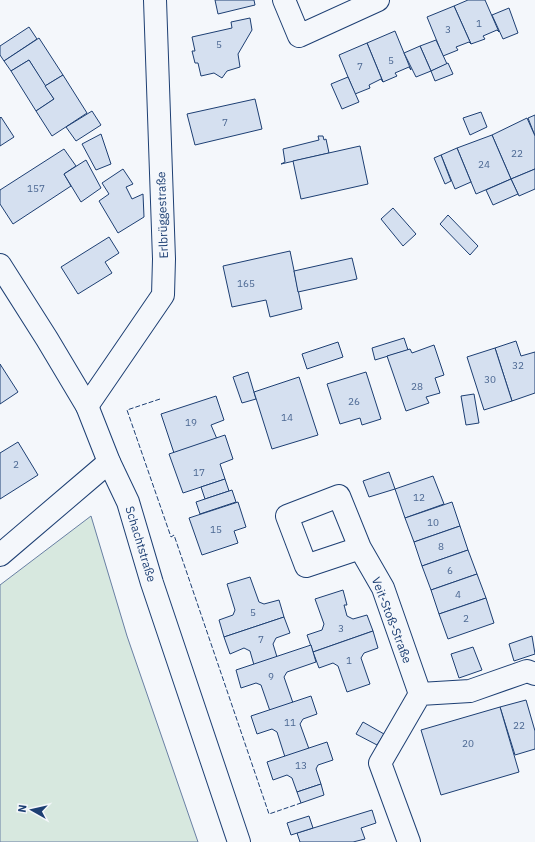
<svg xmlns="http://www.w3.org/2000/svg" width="535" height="842" font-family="'IBM Plex Sans',sans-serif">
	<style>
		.green { fill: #d7e8df; stroke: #687fa3 }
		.building { fill: #d5e0f0; stroke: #1d3f73 }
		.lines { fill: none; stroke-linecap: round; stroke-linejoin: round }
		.minor-casing { stroke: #1d3f73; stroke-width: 24 }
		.tertiary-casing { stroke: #1d3f73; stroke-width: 24 }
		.minor { stroke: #f4f7fb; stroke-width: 22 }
		.tertiary { stroke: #f4f7fb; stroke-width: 22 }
		.fence { stroke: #1d3f73; stroke-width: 1; stroke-dasharray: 5 2; stroke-linecap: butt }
		.labels { text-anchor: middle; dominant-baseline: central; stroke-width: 3; stroke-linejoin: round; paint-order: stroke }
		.number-label { font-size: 10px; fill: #4b6792 }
		.street-label { font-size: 12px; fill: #1d3f73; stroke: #f4f7fb }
	</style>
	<rect width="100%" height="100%" fill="#f4f7fb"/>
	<polygon class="green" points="91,516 127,636 198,842 0,842 0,585"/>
	<g class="building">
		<polygon points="215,0 254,0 255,5 218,14"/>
		<polygon points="468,0 485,0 499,32 497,30 483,36 485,39 471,44 454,6"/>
		<polygon points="454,6 471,44 469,42 456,47 458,50 443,56 427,17"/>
		<polygon points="509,8 518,33 503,39 492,15"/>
		<polygon points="250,18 252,30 238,54 240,67 227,71 222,78 214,73 201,76 198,63 195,63 192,51 195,51 192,37 232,28 231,22"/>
		<polygon points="29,27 37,39 4,61 0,55 0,46"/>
		<polygon points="395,31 411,70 409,67 395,73 397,76 383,82 367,43"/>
		<polygon points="39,38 63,75 45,86 29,60 11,71 4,61"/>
		<polygon points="436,40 447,64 431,71 420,46"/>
		<polygon points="367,43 383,82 381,79 369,85 370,88 355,94 339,55"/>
		<polygon points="420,46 431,71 416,77 404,53"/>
		<polygon points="29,60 54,99 36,111 11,71"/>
		<polygon points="448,63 453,74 435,81 431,71"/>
		<polygon points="63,75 87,113 52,136 36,111 54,99 45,86"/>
		<polygon points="348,77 359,102 342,109 331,84"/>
		<polygon points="255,99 262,129 195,145 187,114"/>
		<polygon points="92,111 101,125 76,141 66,127"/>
		<polygon points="481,112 487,127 470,135 463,118"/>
		<polygon points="535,115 535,136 528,118"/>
		<polygon points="1,117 14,137 0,146 0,118"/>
		<polygon points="527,118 535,136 535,169 511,179 492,135"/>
		<polygon points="101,134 111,164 96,170 82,144"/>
		<polygon points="492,135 511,179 476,194 457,148"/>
		<polygon points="318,136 323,136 324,140 326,139 329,153 281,164 285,162 283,149 319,140"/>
		<polygon points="360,146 368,184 301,199 293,161"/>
		<polygon points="457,148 471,182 455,189 441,155"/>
		<polygon points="64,149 76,166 64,174 71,186 13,224 0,204 0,190"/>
		<polygon points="441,155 451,181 445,184 434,158"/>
		<polygon points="86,160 101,188 81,202 64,174"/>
		<polygon points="123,169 133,184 126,187 132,199 143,194 144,217 118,233 99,201 109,194 102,183"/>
		<polygon points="535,169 535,189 519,196 511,179"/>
		<polygon points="511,179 518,194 493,205 486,190"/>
		<polygon points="393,208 416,234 403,246 381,219"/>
		<polygon points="448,215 478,246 470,255 440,224"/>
		<polygon points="109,237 119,253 105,262 112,273 78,294 61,267"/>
		<polygon points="290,251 302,309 270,317 266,300 232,307 223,266"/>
		<polygon points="352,258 357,279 298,292 294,271"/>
		<polygon points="404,338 408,350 375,360 372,348"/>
		<polygon points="516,341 521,356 535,352 535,393 512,401 495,348"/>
		<polygon points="338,342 343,357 307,369 302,354"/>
		<polygon points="434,345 444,375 435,378 440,393 426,397 429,403 406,411 387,356 410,349 412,353"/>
		<polygon points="495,348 512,401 484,410 467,357"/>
		<polygon points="0,364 18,392 0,404"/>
		<polygon points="248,372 256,399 242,403 233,377"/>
		<polygon points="366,372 381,419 362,425 360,418 340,424 327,384"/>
		<polygon points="299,377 318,435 272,449 254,392"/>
		<polygon points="474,394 479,423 466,425 461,396"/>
		<polygon points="216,396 224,420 211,425 217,439 174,453 161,414"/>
		<polygon points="225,435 233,459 220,464 225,479 183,493 169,454"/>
		<polygon points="18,442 38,475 0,499 0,453"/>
		<polygon points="389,472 395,489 369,497 363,481"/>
		<polygon points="433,476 444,504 405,518 395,489"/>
		<polygon points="225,479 229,491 205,499 201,487"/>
		<polygon points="232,490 236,502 200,514 196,502"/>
		<polygon points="238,502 246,527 234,531 238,543 202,555 189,518"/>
		<polygon points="452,502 460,526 414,542 405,518"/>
		<polygon points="460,526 468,550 422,566 414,542"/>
		<polygon points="468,550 477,574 431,590 422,566"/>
		<polygon points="477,574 486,598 439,614 431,590"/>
		<polygon points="250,577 259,602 264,604 279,600 284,617 224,637 219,620 233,615 235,610 227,584"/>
		<polygon points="343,590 347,605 344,605 347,616 353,619 367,615 373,631 313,652 307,635 322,630 324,624 315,599"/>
		<polygon points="486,598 494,623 448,639 439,614"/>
		<polygon points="284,617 290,633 276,638 273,644 277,657 254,665 250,651 244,648 230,654 224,637"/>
		<polygon points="373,631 378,648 364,653 361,658 370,684 347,692 338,666 333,663 319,668 313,652"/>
		<polygon points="532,636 535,654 514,661 509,644"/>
		<polygon points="311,645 316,662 287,672 284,677 293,703 270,711 261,685 256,683 241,688 236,670"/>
		<polygon points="473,647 482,670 459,678 451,654"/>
		<polygon points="311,696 317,714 303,719 300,724 309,749 285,757 277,732 272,729 257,734 251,716"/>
		<polygon points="526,700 535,731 535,749 515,755 500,707"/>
		<polygon points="500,707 519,772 441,795 421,730"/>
		<polygon points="363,722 384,734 377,745 356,734"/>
		<polygon points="327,742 333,760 318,765 316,769 321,784 297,792 292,778 287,775 273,780 267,762"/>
		<polygon points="321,784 324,795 301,803 297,792"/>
		<polygon points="372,810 376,823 361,828 365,839 353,842 300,842 297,833"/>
		<polygon points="309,816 313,828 291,835 287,823"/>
	</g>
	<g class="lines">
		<g class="minor-casing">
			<g id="minor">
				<polyline points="284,0 299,36 378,0"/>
				<polyline points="87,406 163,295 164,259 155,0"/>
				<polyline points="360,548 306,566 287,516 339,496 360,548 383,588 420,694"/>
				<polyline points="0,555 109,462"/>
				<polyline points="409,842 380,763 420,694 470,691 527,671 535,674"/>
			</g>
		</g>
		<g class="tertiary-casing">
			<polyline id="tertiary" points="0,265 47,339 87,406 109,462 128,502 152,583 239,842"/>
		</g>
		<use href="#minor" class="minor"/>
		<use href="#tertiary" class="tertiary"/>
		<polyline class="fence" points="160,399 127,410 171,537 174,535 269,814 301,803"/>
	</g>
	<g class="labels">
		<g class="number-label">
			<text x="479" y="23">1</text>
			<text x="448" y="29">3</text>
			<text x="219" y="44">5</text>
			<text x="391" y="60">5</text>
			<text x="360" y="66">7</text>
			<text x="225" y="122">7</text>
			<text x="517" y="153">22</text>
			<text x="484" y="164">24</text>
			<text x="36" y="188">157</text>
			<text x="246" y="283">165</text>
			<text x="518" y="365">32</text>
			<text x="490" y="379">30</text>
			<text x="417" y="386">28</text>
			<text x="354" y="401">26</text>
			<text x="287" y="417">14</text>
			<text x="191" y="422">19</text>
			<text x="16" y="464">2</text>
			<text x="199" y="472">17</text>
			<text x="419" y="497">12</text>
			<text x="433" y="522">10</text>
			<text x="216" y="529">15</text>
			<text x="441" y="546">8</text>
			<text x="450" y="570">6</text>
			<text x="458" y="594">4</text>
			<text x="253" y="612">5</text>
			<text x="466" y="618">2</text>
			<text x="341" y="628">3</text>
			<text x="261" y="639">7</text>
			<text x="349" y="660">1</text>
			<text x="271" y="676">9</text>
			<text x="290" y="722">11</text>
			<text x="519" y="725">22</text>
			<text x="468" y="743">20</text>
			<text x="301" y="765">13</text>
		</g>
		<g class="street-label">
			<text transform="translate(162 215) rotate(-92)">Erlbrüggestraße</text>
			<text transform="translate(141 544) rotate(73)">Schachtstraße</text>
			<text transform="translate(392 620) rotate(69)">Veit-Stoß-Straße</text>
		</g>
	</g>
	<g transform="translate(32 810) rotate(278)" stroke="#f4f7fb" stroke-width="3" paint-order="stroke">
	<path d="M0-3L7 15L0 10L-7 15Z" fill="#1d3f73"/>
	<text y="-6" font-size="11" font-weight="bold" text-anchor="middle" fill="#1d3f73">N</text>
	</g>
</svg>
